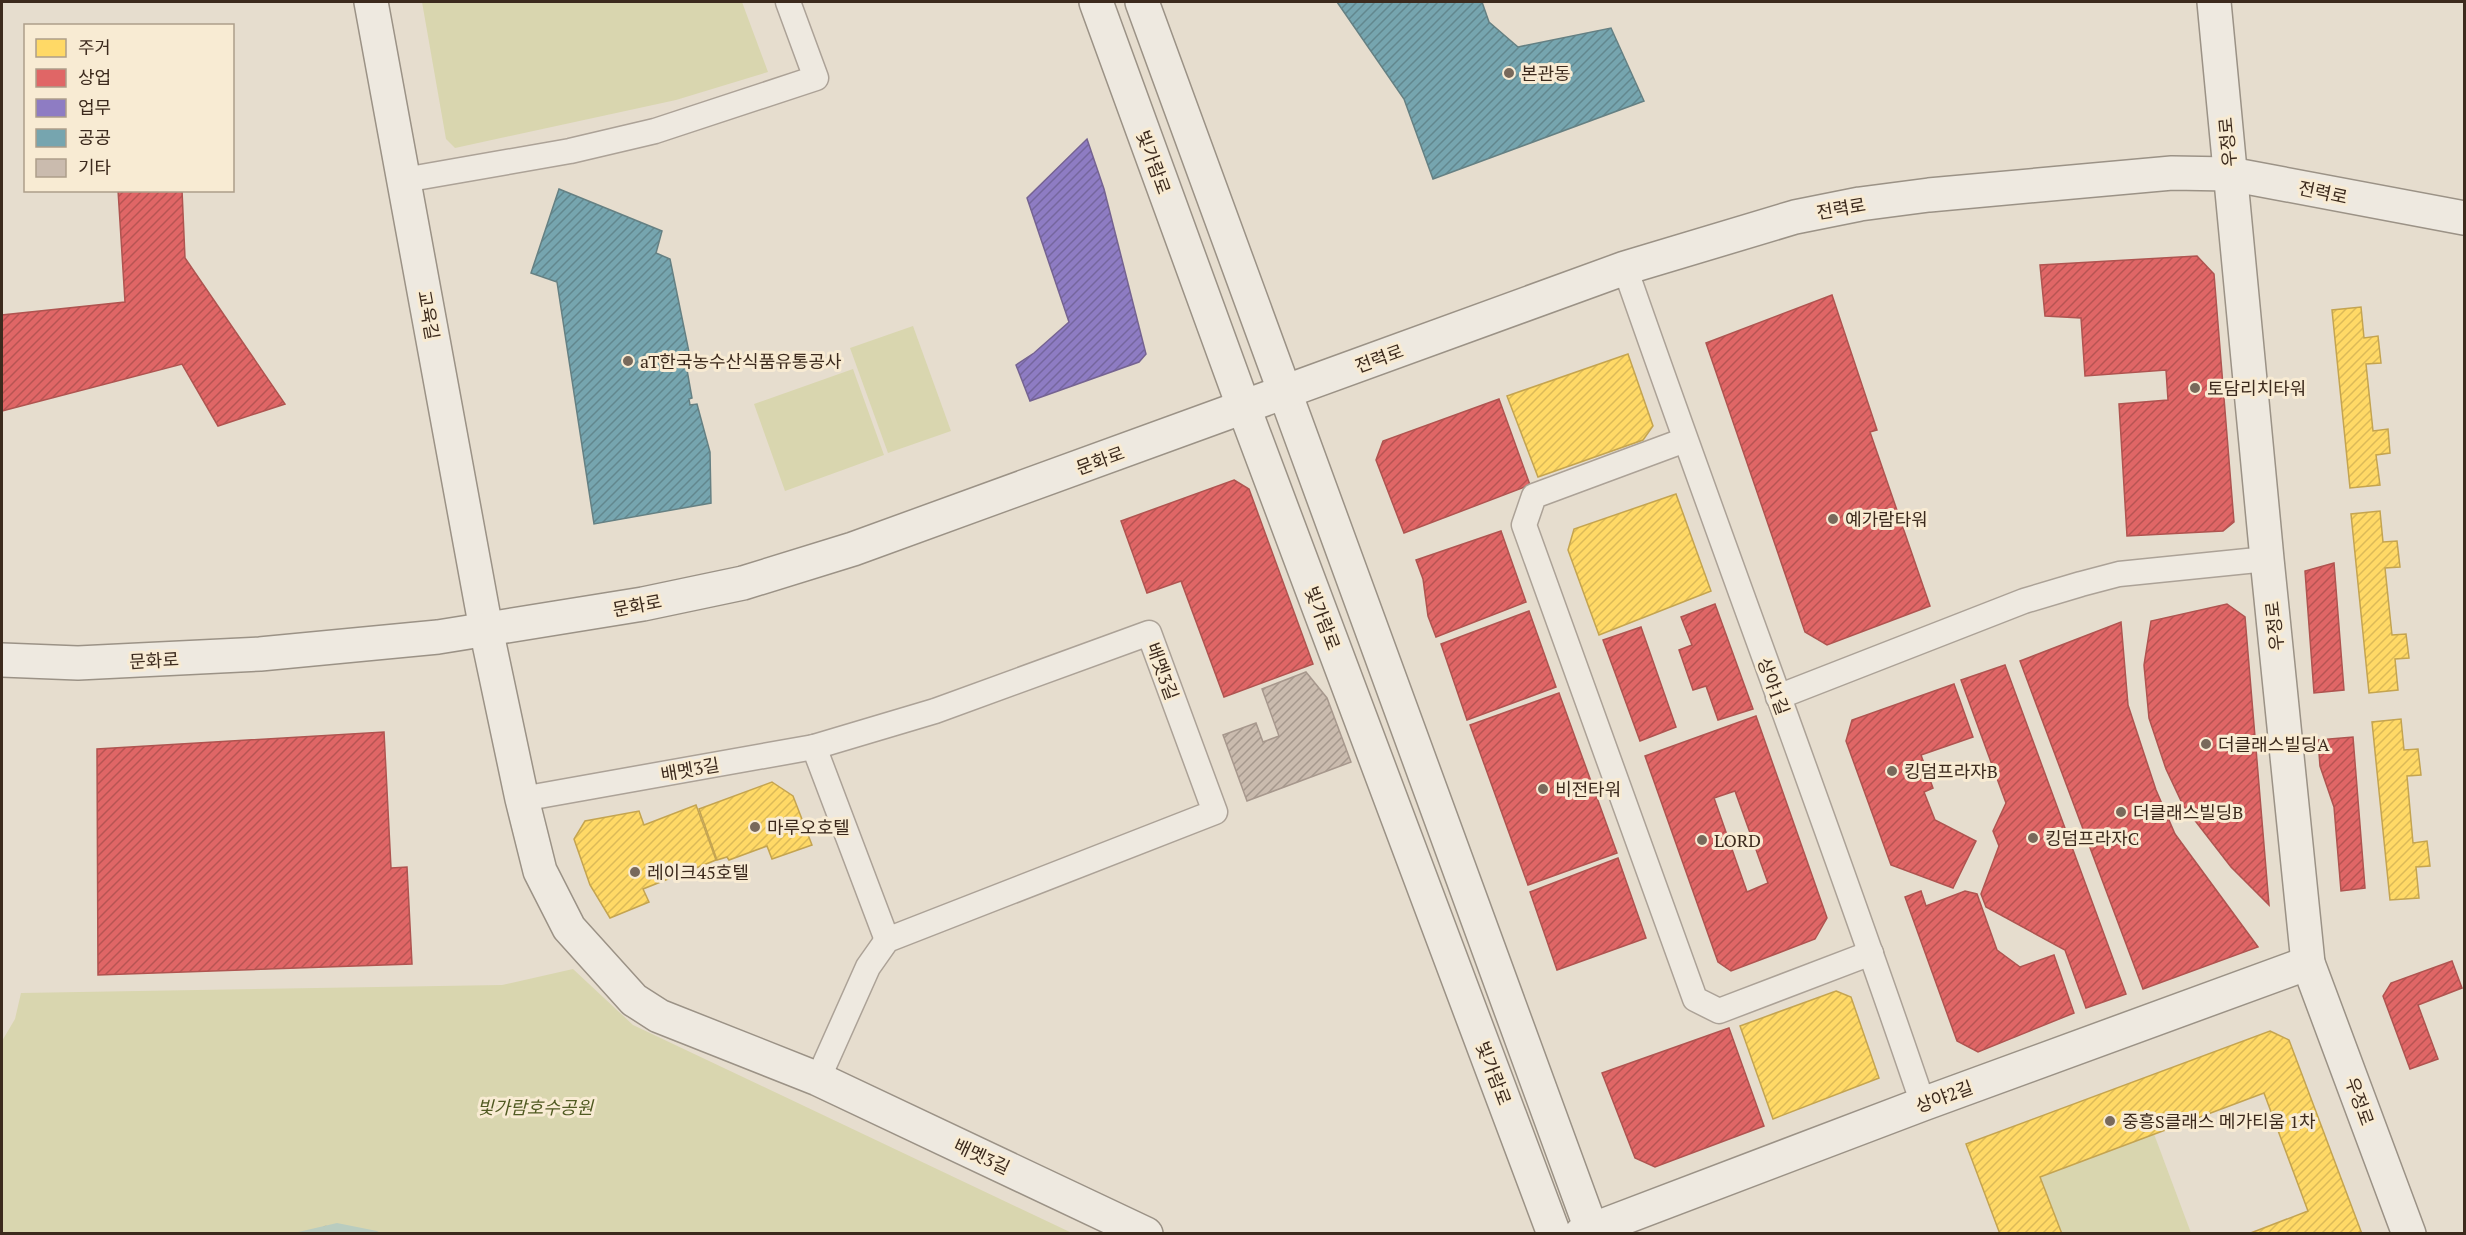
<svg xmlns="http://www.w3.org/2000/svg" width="2466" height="1235" font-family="'PT Serif','Noto Sans KR',serif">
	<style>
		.green { fill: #d9d6af }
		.water { fill: url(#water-ripples) }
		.homes { fill: url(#homes-hatch); stroke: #c4a450; stroke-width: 1.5 }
		.shops { fill: url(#shops-hatch); stroke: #af5450; stroke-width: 1.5; fill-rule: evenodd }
		.offices { fill: url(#offices-hatch); stroke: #756391; stroke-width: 1.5 }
		.public { fill: url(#public-hatch); stroke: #658083; stroke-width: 1.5 }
		.building { fill: url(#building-hatch); stroke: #a7988d; stroke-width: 1.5 }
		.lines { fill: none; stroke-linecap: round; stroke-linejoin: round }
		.street-casing { stroke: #aca297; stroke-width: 27 }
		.secondary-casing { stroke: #9b9286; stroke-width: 36 }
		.street { stroke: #eee9e0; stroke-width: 24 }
		.secondary { stroke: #eee9e0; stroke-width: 33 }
		.poi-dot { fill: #78695b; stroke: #f8ebd3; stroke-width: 2 }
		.labels { text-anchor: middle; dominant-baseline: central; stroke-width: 6; stroke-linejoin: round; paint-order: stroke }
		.poi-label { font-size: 18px; fill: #3c2a1d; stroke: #f8ebd3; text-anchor: start }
		.street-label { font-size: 18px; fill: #3c2a1d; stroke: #f8ebd3 }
		.park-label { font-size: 18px; font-style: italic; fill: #505a22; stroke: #f8ebd3 }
	</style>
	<defs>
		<pattern id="water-ripples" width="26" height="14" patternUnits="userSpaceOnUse" patternTransform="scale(1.5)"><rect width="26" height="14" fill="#b9ccbf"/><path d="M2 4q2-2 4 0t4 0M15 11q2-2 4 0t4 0" fill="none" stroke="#a0afa4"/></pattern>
		<pattern id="homes-hatch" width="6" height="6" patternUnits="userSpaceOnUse" patternTransform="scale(1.5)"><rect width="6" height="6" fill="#ffd966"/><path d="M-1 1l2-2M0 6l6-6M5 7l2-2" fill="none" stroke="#dbba58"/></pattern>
		<pattern id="shops-hatch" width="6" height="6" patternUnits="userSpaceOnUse" patternTransform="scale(1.5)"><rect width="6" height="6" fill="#e06666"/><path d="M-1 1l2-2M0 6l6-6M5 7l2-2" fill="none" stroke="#b75453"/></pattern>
		<pattern id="offices-hatch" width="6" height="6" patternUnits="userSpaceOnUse" patternTransform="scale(1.5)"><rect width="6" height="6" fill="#8e7cc3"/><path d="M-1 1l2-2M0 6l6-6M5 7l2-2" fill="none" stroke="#75669e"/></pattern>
		<pattern id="public-hatch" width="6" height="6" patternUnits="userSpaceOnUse" patternTransform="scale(1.5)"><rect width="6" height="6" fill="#76a5af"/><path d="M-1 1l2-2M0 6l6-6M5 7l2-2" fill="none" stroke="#62878e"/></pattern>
		<pattern id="building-hatch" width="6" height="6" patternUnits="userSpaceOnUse" patternTransform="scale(1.5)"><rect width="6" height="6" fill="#cabbae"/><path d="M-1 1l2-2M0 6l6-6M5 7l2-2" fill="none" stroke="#a5988d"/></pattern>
	</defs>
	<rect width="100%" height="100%" fill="#e6ddce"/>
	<g class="green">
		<polygon points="422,2 742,2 768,72 676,100 455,148 446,139"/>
		<polygon points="913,326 951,431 888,453 850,348"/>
		<polygon points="853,369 884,455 785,491 754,404"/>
		<polygon points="573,969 633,1025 1072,1233 2,1234 2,1041 15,1019 21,993 502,985"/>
		<polygon points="2154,1134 2191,1233 2062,1233 2040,1177"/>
	</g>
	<polygon class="water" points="337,1223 377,1231 380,1233 294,1233"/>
	<g class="homes">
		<polygon points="2361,307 2364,338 2378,336 2381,363 2366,364 2373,431 2388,429 2390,453 2376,455 2380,485 2350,488 2332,310"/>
		<polygon points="1628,354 1653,426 1643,440 1538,477 1507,396"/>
		<polygon points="1676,494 1711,591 1599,635 1568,550 1574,529"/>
		<polygon points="2380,511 2383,542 2397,541 2400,567 2385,568 2392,635 2406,634 2409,658 2395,659 2398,690 2369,693 2351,514"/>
		<polygon points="2401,719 2404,750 2418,749 2421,775 2407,776 2413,843 2427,841 2430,866 2416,867 2419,898 2390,900 2372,722"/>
		<polygon points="772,782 793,796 812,845 772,859 767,846 729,860 727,857 717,860 699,809"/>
		<polygon points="696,805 716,860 643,889 649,902 610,918 590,885 574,839 585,821 639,811 644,825"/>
		<polygon points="1836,991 1851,997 1879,1078 1773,1119 1740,1026"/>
		<polygon points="2270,1031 2289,1040 2362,1234 2248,1234 2308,1211 2264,1093 2040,1177 2062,1234 2000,1234 1966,1144"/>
	</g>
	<g class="shops">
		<polygon points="118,190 182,190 185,258 285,404 218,426 182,364 2,411 2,315 125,302"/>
		<polygon points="2197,256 2214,274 2234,522 2223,531 2127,536 2119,404 2168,400 2166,370 2085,376 2081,318 2045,316 2040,265"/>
		<polygon points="1832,295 1877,430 1870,432 1930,606 1827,645 1805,632 1706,343"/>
		<polygon points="1499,399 1530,485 1404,533 1376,460 1383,441"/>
		<polygon points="1234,480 1249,489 1313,664 1224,697 1181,581 1147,593 1121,521"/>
		<polygon points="1501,531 1526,602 1436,637 1428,616 1423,579 1416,560"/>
		<polygon points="2334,563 2344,690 2314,693 2305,571"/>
		<polygon points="1715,604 1753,709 1718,720 1706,686 1693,690 1679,650 1692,645 1681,617"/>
		<polygon points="2227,604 2245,617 2269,905 2231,867 2183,805 2166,769 2149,718 2144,665 2151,621"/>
		<polygon points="1529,611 1556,687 1467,720 1441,644"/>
		<polygon points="2121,622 2128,705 2156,790 2175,834 2258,947 2143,989 2020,661"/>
		<polygon points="1641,627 1676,727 1640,741 1603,640"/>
		<polygon points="2005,665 2126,994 2086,1008 2065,950 1986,907 1981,894 1999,846 1993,831 2006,803 1961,680"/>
		<polygon points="1954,684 1973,737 1921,755 1933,788 1924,792 1935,820 1976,841 1953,888 1891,865 1846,741 1852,720"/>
		<polygon points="1559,693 1617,853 1528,885 1470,725"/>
		<path d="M 1756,716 L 1827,918 L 1815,939 L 1731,971 L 1718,962 L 1645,756 ZM 1735,791 L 1768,883 L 1747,892 L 1714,798 Z"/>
		<polygon points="384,732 391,868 407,867 412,964 98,975 97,749"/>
		<polygon points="2353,737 2365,888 2341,891 2334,807 2320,766 2318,740"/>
		<polygon points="1618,858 1646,938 1557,970 1530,892"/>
		<polygon points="1921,891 1926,906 1965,891 1977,894 1997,950 2020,967 2054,955 2074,1013 1978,1052 1957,1041 1905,897"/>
		<polygon points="2452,961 2462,988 2418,1005 2438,1059 2410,1069 2383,996 2391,983"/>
		<polygon points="1729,1028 1764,1126 1655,1167 1635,1158 1602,1073"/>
	</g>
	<polygon class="offices" points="1087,139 1104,189 1146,354 1139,362 1030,401 1016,365 1034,353 1069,322 1027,198"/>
	<g class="public">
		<polygon points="1337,2 1482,2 1489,22 1518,47 1611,28 1644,101 1433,179 1404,99"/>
		<polygon points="559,189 662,231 656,253 670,259 689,352 687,370 692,398 689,399 690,405 697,404 710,452 711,503 594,524 557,282 531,273"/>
	</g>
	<polygon class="building" points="1306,672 1327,698 1351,762 1247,801 1223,735 1256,723 1263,742 1279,736 1262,689"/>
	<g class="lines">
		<g class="street-casing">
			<g id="street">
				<polyline points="404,180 570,151 655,131 816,78 788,2"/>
				<path d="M 1625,268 C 1722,547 1828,824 1923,1104"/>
				<polyline points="1685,440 1534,496 1524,525 1695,999 1719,1011 1871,953"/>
				<polyline points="1778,697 2024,601 2081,584 2119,574 2267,559"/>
				<polyline points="814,747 887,940"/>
				<polyline points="522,799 814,747 935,711 1149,633 1215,812 887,940 868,967 818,1079"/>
			</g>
		</g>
		<g class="secondary-casing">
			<g id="secondary">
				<polyline points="371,2 486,629 522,799 540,871 569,928 634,1000 659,1016 818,1079 1146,1234"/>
				<polyline points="1096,2 1244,408 1554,1234"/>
				<polyline points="1142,2 1593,1234"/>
				<polyline points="2214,2 2267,559 2308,963 2409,1234"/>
				<polyline points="2,660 78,663 260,654 438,637 643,604 743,583 853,549 1625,268 1795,217 1860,204 1929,195 2172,173 2230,174 2464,218"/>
				<polyline points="1581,1234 1923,1104 2308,963"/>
			</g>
		</g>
		<use href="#street" class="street"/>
		<use href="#secondary" class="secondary"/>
	</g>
	<g class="poi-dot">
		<circle cx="1509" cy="73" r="6"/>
		<circle cx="628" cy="361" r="6"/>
		<circle cx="2195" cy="388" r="6"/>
		<circle cx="1833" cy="519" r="6"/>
		<circle cx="2206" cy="744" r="6"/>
		<circle cx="1892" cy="771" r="6"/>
		<circle cx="1543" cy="789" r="6"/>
		<circle cx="2121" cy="812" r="6"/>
		<circle cx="755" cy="827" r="6"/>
		<circle cx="2033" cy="838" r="6"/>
		<circle cx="1702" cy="840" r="6"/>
		<circle cx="635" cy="872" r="6"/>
		<circle cx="2110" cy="1121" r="6"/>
	</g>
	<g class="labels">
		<g class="poi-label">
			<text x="1521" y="73">본관동</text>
			<text x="640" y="361">aT한국농수산식품유통공사</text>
			<text x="2207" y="388">토담리치타워</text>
			<text x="1845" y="519">예가람타워</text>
			<text x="2218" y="744">더클래스빌딩A</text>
			<text x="1904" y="771">킹덤프라자B</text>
			<text x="1555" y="789">비전타워</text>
			<text x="2133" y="812">더클래스빌딩B</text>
			<text x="767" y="827">마루오호텔</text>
			<text x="2045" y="838">킹덤프라자C</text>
			<text x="1714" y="840">LORD</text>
			<text x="647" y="872">레이크45호텔</text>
			<text x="2122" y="1121">중흥S클래스 메가티움 1차</text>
		</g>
		<g class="street-label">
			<text transform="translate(2227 142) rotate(-95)">우정로</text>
			<text transform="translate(1154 162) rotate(70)">빛가람로</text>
			<text transform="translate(2323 192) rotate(12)">전력로</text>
			<text transform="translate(1841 208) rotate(-10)">전력로</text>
			<text transform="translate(429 315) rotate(80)">교육길</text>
			<text transform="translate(1379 358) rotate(-20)">전력로</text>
			<text transform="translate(1100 460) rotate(-20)">문화로</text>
			<text transform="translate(637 605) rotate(-11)">문화로</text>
			<text transform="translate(1323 618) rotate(69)">빛가람로</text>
			<text transform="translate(2274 626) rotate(-96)">우정로</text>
			<text transform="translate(154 660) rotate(-3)">문화로</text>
			<text transform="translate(1163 671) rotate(70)">배멧3길</text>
			<text transform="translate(1774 686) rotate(70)">상야1길</text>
			<text transform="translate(690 769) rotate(-10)">배멧3길</text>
			<text transform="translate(1494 1073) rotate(69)">빛가람로</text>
			<text transform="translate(1944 1096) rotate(-20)">상야2길</text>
			<text transform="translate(2360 1101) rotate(70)">우정로</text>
			<text transform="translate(982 1156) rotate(25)">배멧3길</text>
		</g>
		<g class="park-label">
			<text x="535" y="1107">빛가람호수공원</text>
		</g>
	</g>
	<rect width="2466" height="1235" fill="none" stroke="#3c2a1d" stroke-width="6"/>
	<rect x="24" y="24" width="210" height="168" fill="#f8ebd3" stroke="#ad9e8a" stroke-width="1.5"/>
	<rect x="36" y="39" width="30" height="18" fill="#ffd966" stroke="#ad9e8a" stroke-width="1.5"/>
	<text x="78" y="54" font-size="18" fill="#3c2a1d">주거</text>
	<rect x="36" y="69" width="30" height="18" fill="#e06666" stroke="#ad9e8a" stroke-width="1.5"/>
	<text x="78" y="84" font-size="18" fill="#3c2a1d">상업</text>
	<rect x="36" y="99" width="30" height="18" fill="#8e7cc3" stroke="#ad9e8a" stroke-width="1.5"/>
	<text x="78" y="114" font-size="18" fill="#3c2a1d">업무</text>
	<rect x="36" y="129" width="30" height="18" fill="#76a5af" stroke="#ad9e8a" stroke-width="1.5"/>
	<text x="78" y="144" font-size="18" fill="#3c2a1d">공공</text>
	<rect x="36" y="159" width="30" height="18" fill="#cabbae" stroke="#ad9e8a" stroke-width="1.5"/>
	<text x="78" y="174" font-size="18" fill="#3c2a1d">기타</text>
</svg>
